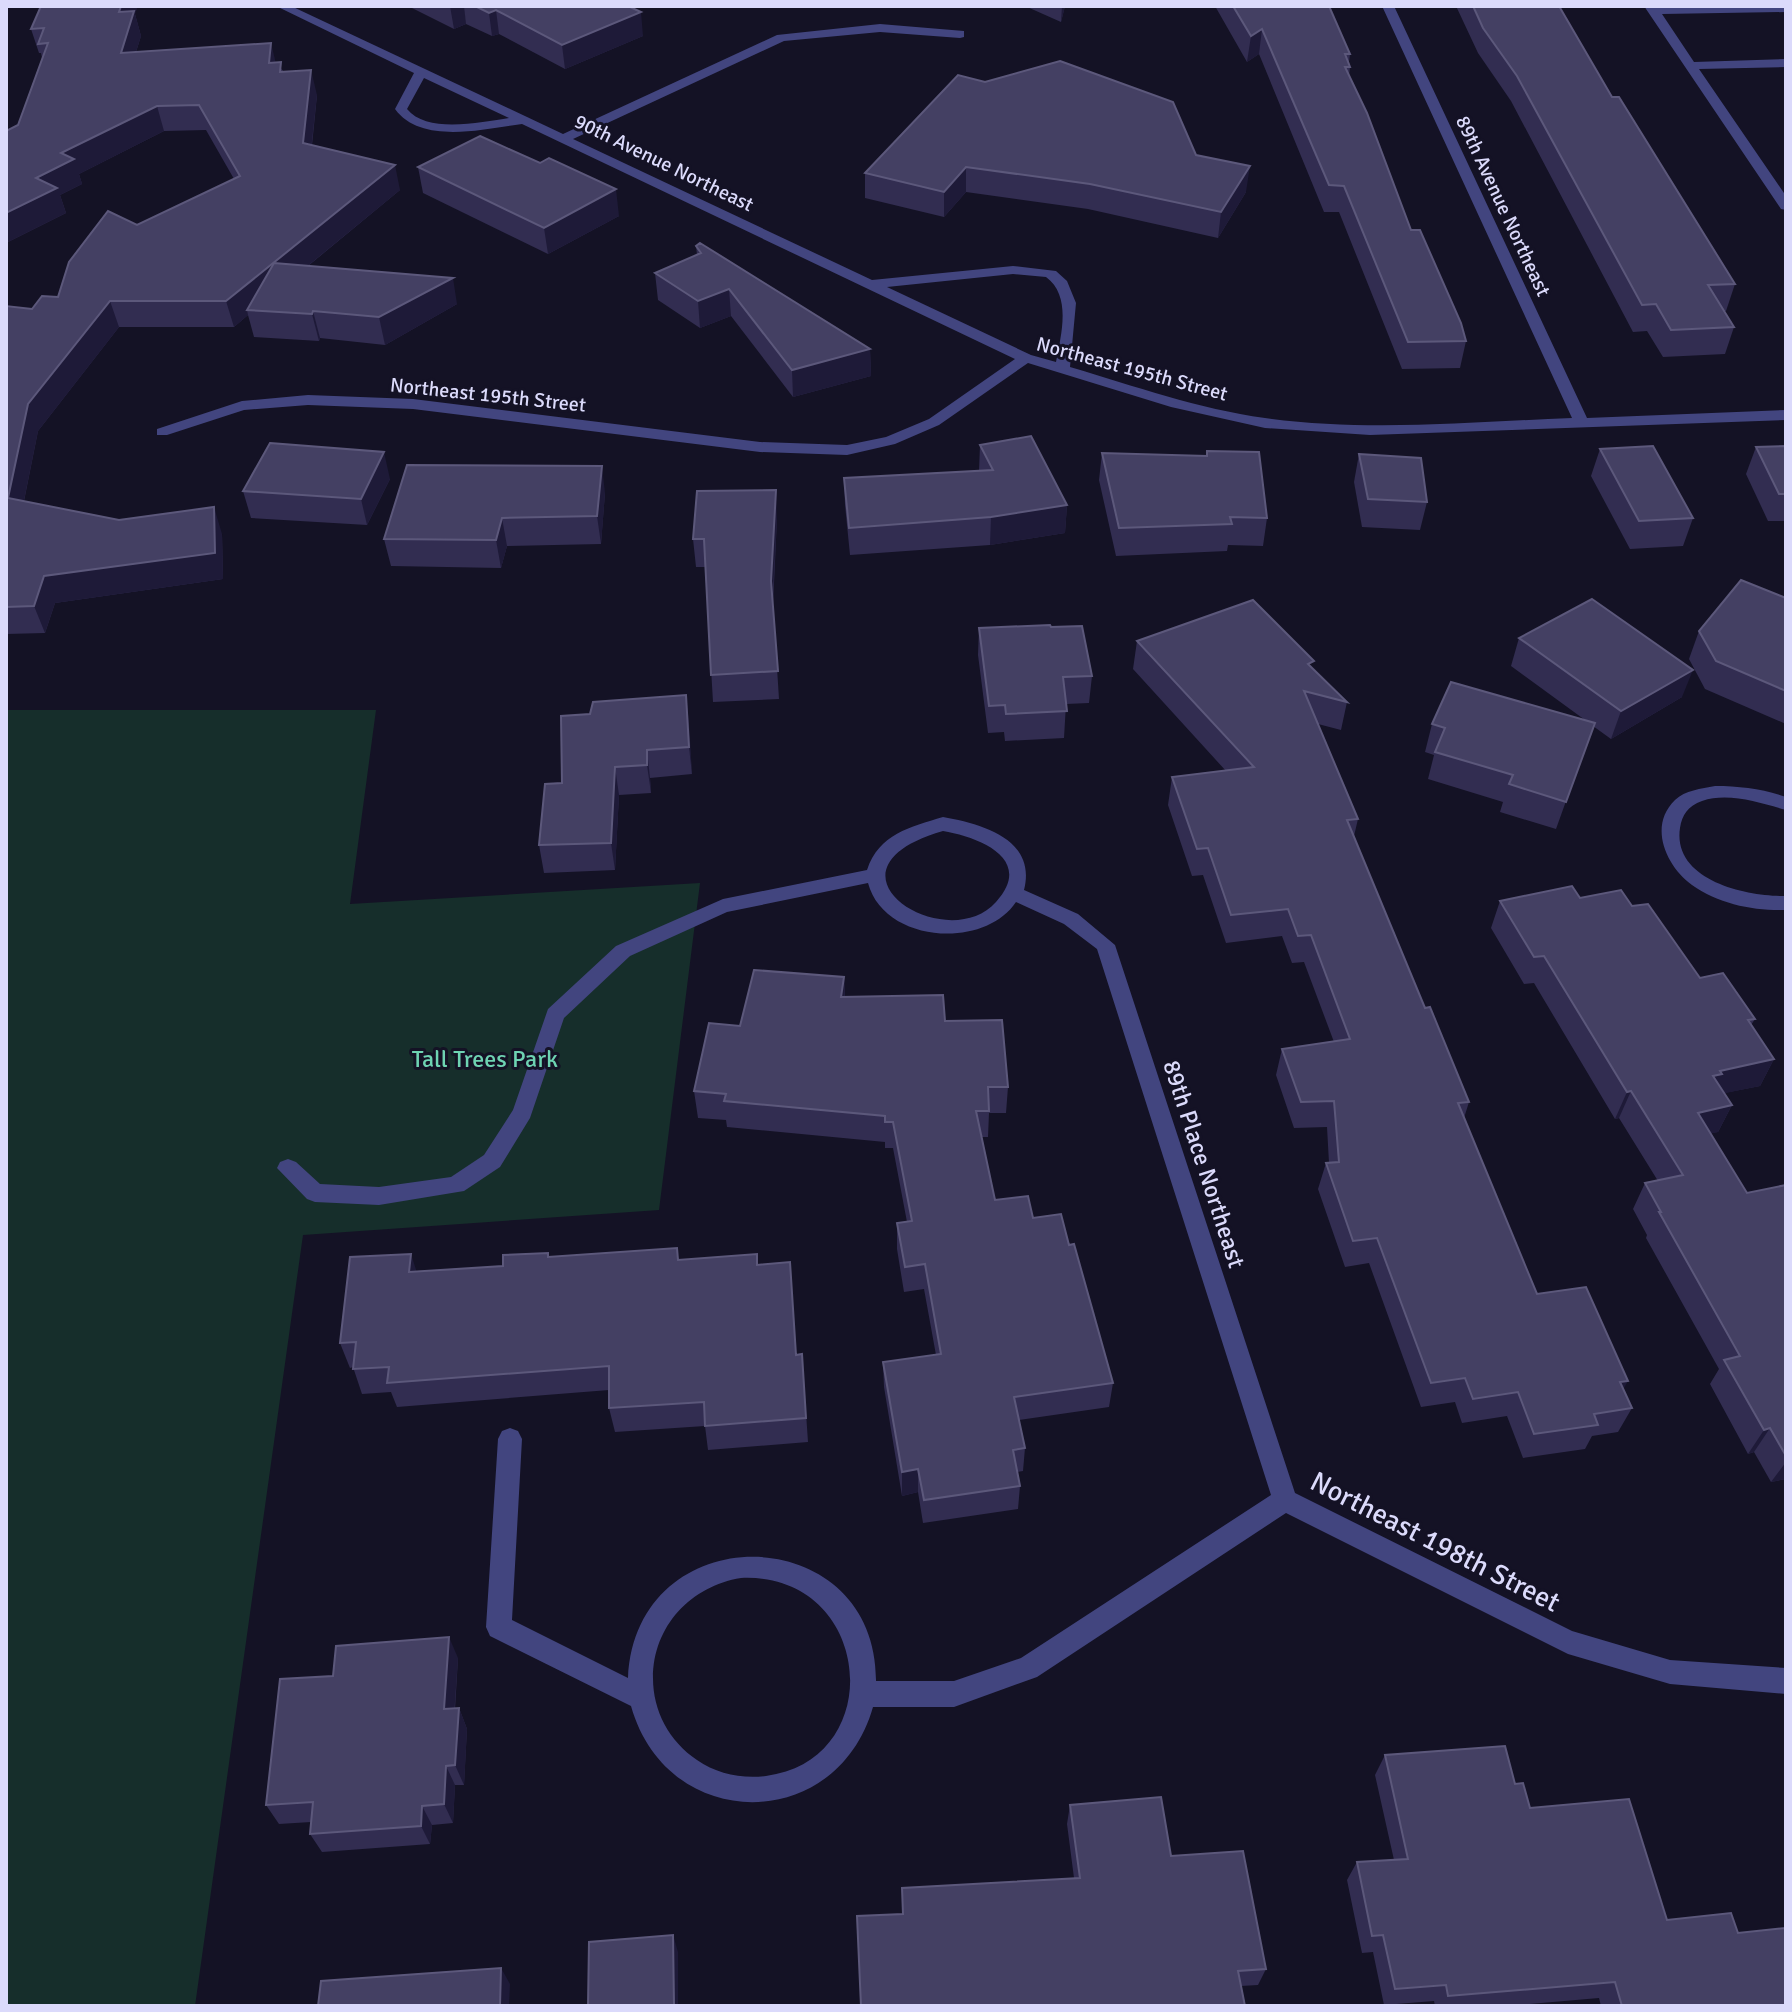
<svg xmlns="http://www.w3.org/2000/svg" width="1792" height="2012" font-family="Signika,sans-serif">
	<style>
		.green { fill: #162e2b }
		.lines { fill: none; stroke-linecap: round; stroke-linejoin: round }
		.minor { fill: #42457f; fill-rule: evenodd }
		.wall { fill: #322d51 }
		.shaded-wall { fill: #1e1a38 }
		.building { fill: #444063; stroke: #5c587b; stroke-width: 2 }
		.labels { text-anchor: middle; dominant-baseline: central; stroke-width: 6; stroke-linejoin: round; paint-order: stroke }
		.far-street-label { font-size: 20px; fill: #dbdafb; stroke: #141225 }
		.park-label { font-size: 24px; fill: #6ed3b2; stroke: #141225 }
		.street-label { font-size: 24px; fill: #dbdafb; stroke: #141225 }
		.near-street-label { font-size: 28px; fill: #dbdafb; stroke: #141225 }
	</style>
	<rect width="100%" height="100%" fill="#141225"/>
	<polygon class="green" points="6,710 376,710 350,904 700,883 659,1210 303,1235 195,2006 6,2006"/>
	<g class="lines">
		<g class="minor">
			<path d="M 276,6 L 291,6 L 563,134 L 777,35 L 880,24 L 964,31 L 964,37 L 960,38 L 880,32 L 784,41 L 573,139 L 872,280 L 1013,266 L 1056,271 L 1067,281 L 1076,303 L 1070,367 C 1134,386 1199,409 1265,418 C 1366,432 1470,422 1572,418 L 1382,6 L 1394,6 L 1587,418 L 1786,410 L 1786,420 L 1370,435 L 1265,428 L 1171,407 L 1028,363 L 939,425 L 895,444 L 847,455 L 760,452 L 413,409 L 308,405 L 244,410 L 167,435 L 157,435 L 157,429 L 242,401 L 308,395 L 413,399 L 760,442 L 847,445 L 886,437 L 929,419 L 1015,359 L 522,124 C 484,129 421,145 395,109 L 414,73 ZM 424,78 L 509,118 C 481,122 427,134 407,109 ZM 1013,274 L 1046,277 C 1072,296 1061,335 1056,362 L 1031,355 L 887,287 Z"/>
			<polygon points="1644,6 1786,6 1786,12 1662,14 1694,62 1786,59 1786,67 1699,69 1786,196 1786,210 1781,209"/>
			<path d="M 1715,786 C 1740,786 1763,789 1786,797 L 1786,810 C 1760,803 1729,792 1702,801 C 1688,806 1682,815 1680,828 C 1672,881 1748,897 1786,896 L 1786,910 C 1753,911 1719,904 1692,885 C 1666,866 1648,826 1675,800 C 1685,790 1701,789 1715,786 Z"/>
			<path d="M 943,817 C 982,824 1037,839 1024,890 L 1078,914 L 1115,945 L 1295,1493 L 1572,1631 L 1670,1660 L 1786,1668 L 1786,1694 L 1670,1684 L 1568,1654 L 1286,1513 L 1037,1677 L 954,1707 L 873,1707 C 837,1834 667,1834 631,1706 L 490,1636 L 486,1627 L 498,1439 L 502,1431 L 510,1428 L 518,1431 L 522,1439 L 512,1620 L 628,1678 C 636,1513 877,1519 876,1681 L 954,1681 L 1021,1658 L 1271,1495 L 1097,949 L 1064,924 L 1016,902 C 984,950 884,943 868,883 L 727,912 L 630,956 L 564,1018 L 530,1118 L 500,1167 L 464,1191 L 379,1205 L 315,1202 L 307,1199 L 277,1168 L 280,1162 L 288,1159 L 296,1162 L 320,1184 L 379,1187 L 451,1177 L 484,1155 L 513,1110 L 548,1009 L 616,946 L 723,899 L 867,870 C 879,834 910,827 943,817 ZM 943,831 C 979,837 1035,859 996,902 C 946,958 808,870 943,831 ZM 741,1578 C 873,1572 890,1760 766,1776 C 742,1779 717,1774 697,1760 C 669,1741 653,1711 653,1678 C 653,1626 691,1586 741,1578 Z"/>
		</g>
	</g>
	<g class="wall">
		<polygon points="408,6 628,6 643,36 565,69 499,34 492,36 466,24 454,29"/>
		<polygon points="1025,6 1065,6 1061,22"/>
		<polygon points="1215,6 1329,6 1350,54 1349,62 1350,67 1349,76 1411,230 1466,341 1460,368 1402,369 1339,212 1324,212 1259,54 1247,62"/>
		<polygon points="1456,6 1559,6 1612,97 1735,284 1726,311 1724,311 1734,327 1725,354 1663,357 1647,331 1633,332 1511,101 1478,53"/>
		<polygon points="135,14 141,36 136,52 276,62 284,72 317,95 312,145 400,190 308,266 457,304 385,345 320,338 319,341 254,337 248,315 234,327 119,327 38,431 24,501 119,520 222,534 223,579 55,603 45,633 6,634 6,306 32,309 58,297 137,225 234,179 206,130 164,131 79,174 82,184 60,195 66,213 6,243 6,131 18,125 42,58 41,53 39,53 31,29"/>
		<polygon points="1196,155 1246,192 1218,238 1088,209 966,192 944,217 865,198 865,173"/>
		<polygon points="418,167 619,216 548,254 423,193"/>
		<polygon points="696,246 870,349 871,376 793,397 731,316 700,328 658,300 655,273 697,255"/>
		<polygon points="980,445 1067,505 1065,533 990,545 850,555 845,505 844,478 979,471"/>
		<polygon points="1786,446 1786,521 1768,521 1746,474 1756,447"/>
		<polygon points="1600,449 1693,518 1683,546 1630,549 1591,476"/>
		<polygon points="1207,451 1267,518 1263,546 1228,545 1227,551 1116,556 1099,480 1102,453 1207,456"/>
		<polygon points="1359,454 1427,502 1420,530 1362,527 1354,482"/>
		<polygon points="390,479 367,525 251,518 243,491"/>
		<polygon points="605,493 601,544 507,546 501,568 391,566 384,539"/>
		<polygon points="777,518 773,605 779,699 713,702 705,567 696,567 693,539"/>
		<polygon points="1786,598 1786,724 1705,689 1689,659 1699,631"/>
		<polygon points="1051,627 1092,676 1089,703 1066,704 1064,738 1005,741 1004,732 988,733 978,655 979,628"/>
		<polygon points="1519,638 1682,697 1611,739 1593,726 1556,829 1500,812 1503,802 1428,779 1434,755 1425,752 1432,724 1585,720 1511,666"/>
		<polygon points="1137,641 1313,669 1347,702 1341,730 1318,724 1358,819 1354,836 1425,1008 1469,1102 1464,1118 1537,1294 1623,1389 1632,1408 1618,1432 1592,1436 1585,1449 1523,1458 1507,1416 1462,1423 1455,1402 1421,1407 1369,1263 1345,1267 1318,1189 1326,1163 1329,1163 1327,1127 1294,1128 1276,1075 1282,1049 1334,1042 1304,962 1292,963 1282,936 1226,943 1203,875 1192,876 1168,805 1172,777 1226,771 1133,669"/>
		<polygon points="686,695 692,774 650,778 651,793 619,795 615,870 544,873 539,845 562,783 590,714"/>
		<polygon points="1580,898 1632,906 1700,978 1755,1019 1751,1025 1774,1059 1760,1086 1724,1093 1732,1105 1718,1132 1710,1133 1747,1193 1786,1185 1786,1479 1771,1482 1754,1452 1748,1454 1710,1384 1719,1369 1646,1238 1647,1235 1633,1209 1645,1183 1658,1181 1619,1118 1615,1119 1534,983 1524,984 1491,928 1500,901"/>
		<polygon points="844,977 845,997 945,1021 1008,1087 1006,1113 989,1113 988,1137 982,1137 995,1200 1033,1218 1069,1245 1113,1383 1109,1407 1019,1420 1025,1448 1023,1471 1017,1472 1020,1486 1018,1509 923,1523 918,1492 902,1496 884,1387 883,1362 936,1355 924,1289 904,1292 897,1249 897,1223 907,1222 893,1148 885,1148 885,1142 727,1127 726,1120 698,1118 694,1091 740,1026"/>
		<polygon points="550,1257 679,1260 758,1265 796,1355 802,1354 808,1442 708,1450 705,1426 615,1432 609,1408 609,1390 397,1407 391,1392 362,1394 353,1367 350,1368 340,1343 417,1271 503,1266"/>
		<polygon points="458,1658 455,1709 459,1708 467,1729 464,1785 455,1785 453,1823 432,1825 430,1844 322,1852 310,1834 311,1822 279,1824 266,1805 333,1676"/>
		<polygon points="1385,1755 1515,1784 1530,1808 1667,1920 1738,1933 1786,2006 1601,2006 1599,1998 1507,2006 1435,2006 1434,2001 1384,2005 1373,1952 1362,1953 1347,1880 1357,1862 1394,1860 1375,1775"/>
		<polygon points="1070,1805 1171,1856 1266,1969 1258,1985 1241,1986 902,1914 902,1888 1074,1878 1067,1824"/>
	</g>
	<g class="shaded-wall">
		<polygon points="121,6 138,6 135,14 141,36 128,77 121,53 119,12"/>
		<polygon points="450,6 464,6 466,24 454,29"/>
		<polygon points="1062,6 1065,6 1061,22"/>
		<polygon points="496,10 499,34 492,36 489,13"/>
		<polygon points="641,12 643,36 565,69 562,45"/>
		<polygon points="1262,29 1259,54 1247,62 1251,36"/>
		<polygon points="271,43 277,68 269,63"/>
		<polygon points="311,70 317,95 309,168 303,143"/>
		<polygon points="157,106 164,131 79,174 82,184 60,195 66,213 6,243 6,213 36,178 61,153"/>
		<polygon points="395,165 400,190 254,310 247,310 248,315 234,327 226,301"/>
		<polygon points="1250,166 1246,192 1218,238 1221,212"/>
		<polygon points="966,167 966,192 944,217 944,192"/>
		<polygon points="616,189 619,216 548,254 544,228"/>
		<polygon points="453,278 457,304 385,345 379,317"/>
		<polygon points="729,289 731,316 700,328 698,301"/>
		<polygon points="110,301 119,327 38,431 19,525 8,498 28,404"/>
		<polygon points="313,311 320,338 319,341 312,314"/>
		<polygon points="870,349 871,376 793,397 792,370"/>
		<polygon points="384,452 390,479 367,525 361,499"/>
		<polygon points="602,466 605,493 601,544 597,516"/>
		<polygon points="776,490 777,518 772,609 771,581"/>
		<polygon points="1067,505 1065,533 990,545 991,517"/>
		<polygon points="214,507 222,534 223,579 55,603 45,633 34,606 44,576"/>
		<polygon points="502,518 507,546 501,568 496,540"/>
		<polygon points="1693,670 1682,697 1611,739 1621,711"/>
		<polygon points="686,695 689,723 692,774 689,747"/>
		<polygon points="647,750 650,778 651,793 647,765"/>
		<polygon points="615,767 619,795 615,870 611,843"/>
		<polygon points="844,977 845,1004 841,997"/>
		<polygon points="1774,1059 1760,1086 1711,1096 1713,1076 1720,1071"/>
		<polygon points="1631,1091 1619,1118 1615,1119 1627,1092"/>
		<polygon points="1732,1105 1718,1132 1684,1139 1698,1113"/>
		<polygon points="411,1254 419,1279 409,1272"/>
		<polygon points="1628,1381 1614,1405 1620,1382"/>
		<polygon points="1770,1428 1754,1452 1748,1454 1764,1430"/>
		<polygon points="1786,1462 1786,1479 1771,1482"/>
		<polygon points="918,1469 918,1492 902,1496 902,1472"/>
		<polygon points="449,1637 458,1658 453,1730 444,1709"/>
		<polygon points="459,1708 467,1729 464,1785 455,1765"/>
		<polygon points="446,1766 455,1785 453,1823 444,1804"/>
		<polygon points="422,1806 432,1825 430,1844 421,1826"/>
		<polygon points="673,1935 678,1952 678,2006 674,2006"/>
		<polygon points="501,1968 510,1984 509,2006 500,2006"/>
	</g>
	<g class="building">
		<polygon points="41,6 121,6 119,12 134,11 121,53 271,43 269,63 281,62 280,72 311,70 303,143 395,165 226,301 110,301 28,404 8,498 119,520 214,507 215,553 44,576 34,606 6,607 6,306 32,309 42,296 58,297 69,262 108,211 137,225 240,176 199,105 157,106 61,153 74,159 36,178 57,188 6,213 6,131 18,125 48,43 38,44 44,28 31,29"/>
		<polygon points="475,6 628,6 641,12 562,45 496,10 489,13"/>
		<polygon points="1233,6 1329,6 1350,54 1345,54 1350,67 1345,67 1367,113 1411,230 1420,230 1461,323 1466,341 1408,342 1344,186 1329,185 1262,29 1251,36"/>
		<polygon points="1473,6 1559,6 1612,97 1619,97 1735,284 1708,285 1734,327 1671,330 1656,304 1642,305 1517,76 1483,28"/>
		<polygon points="1060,61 1173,102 1196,155 1250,166 1221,212 1090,184 966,167 944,192 865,173 958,75 985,82"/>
		<polygon points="480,136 540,163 549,158 616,189 544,228 418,167"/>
		<polygon points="700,243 870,349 792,370 729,289 698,301 655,273 701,253 696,246"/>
		<polygon points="274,263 453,278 379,317 313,311 312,314 247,310"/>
		<polygon points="1031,436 1067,505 991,517 849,528 844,478 993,470 980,445"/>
		<polygon points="270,443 384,452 361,499 243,491"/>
		<polygon points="1653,446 1693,518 1639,521 1600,449"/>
		<polygon points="1786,446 1786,494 1779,494 1756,447"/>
		<polygon points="1207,451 1259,452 1267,518 1230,517 1232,524 1119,528 1102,453 1207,456"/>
		<polygon points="1359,454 1421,458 1427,502 1368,499"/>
		<polygon points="407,465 602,466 597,516 502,518 496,540 384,539"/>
		<polygon points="776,490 771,581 778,671 711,675 704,539 693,539 697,491"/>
		<polygon points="1741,580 1786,598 1786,691 1716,661 1699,631"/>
		<polygon points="1592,599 1693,670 1621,711 1519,638"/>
		<polygon points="1253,600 1314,661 1308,664 1347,702 1304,691 1358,819 1347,820 1425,1008 1430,1007 1469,1102 1458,1103 1537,1294 1586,1287 1628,1381 1620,1382 1632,1408 1594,1414 1598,1425 1534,1434 1518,1392 1473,1399 1465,1378 1431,1383 1377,1238 1353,1241 1326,1163 1339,1162 1334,1101 1301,1102 1282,1049 1350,1039 1311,935 1298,936 1288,909 1231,915 1208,848 1197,849 1172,777 1254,767 1137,641"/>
		<polygon points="1050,625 1051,627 1082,626 1092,676 1063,677 1067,711 1006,714 1005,705 989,706 979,628"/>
		<polygon points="1451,682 1595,723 1566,802 1509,784 1513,775 1435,752 1445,728 1432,724"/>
		<polygon points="686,695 689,747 647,750 647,765 615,767 611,843 539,845 545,784 562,783 561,716 590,714 593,702"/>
		<polygon points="1572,886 1580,898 1621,890 1632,906 1648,904 1700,978 1723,973 1755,1019 1748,1020 1774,1059 1720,1071 1722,1074 1713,1076 1732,1105 1698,1113 1747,1193 1786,1185 1786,1456 1770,1428 1764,1430 1724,1360 1740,1356 1659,1212 1661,1212 1645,1183 1683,1175 1631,1091 1627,1092 1544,956 1534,957 1500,901"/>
		<polygon points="754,970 844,977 841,997 943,995 945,1021 1002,1020 1008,1087 988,1087 989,1111 976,1111 995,1200 1028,1196 1033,1218 1061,1214 1069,1245 1074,1244 1113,1383 1014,1397 1025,1448 1013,1450 1020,1486 924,1500 918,1469 902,1472 883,1362 941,1354 925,1264 905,1267 897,1223 912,1221 893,1122 885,1122 885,1116 724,1101 726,1094 694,1091 709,1023 740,1026"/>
		<polygon points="677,1248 678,1260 757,1254 757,1265 790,1262 796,1355 802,1354 806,1418 705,1426 704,1402 609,1408 609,1366 387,1383 389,1367 353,1369 356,1342 340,1343 350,1257 411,1254 409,1272 503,1266 503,1255 548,1253 548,1257"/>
		<polygon points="449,1637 444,1709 459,1708 455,1765 446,1766 444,1804 422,1806 421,1826 310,1834 313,1802 266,1805 280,1679 333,1676 336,1646"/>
		<polygon points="1505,1746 1515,1784 1523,1783 1530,1808 1629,1799 1667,1920 1731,1913 1738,1933 1785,1928 1786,1932 1786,2006 1622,2006 1615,1982 1448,1996 1446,1985 1395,1989 1383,1935 1372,1936 1357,1862 1408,1859 1385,1755"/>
		<polygon points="1161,1797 1171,1856 1243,1851 1266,1969 1238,1971 1245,2006 861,2006 857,1916 903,1914 902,1888 1080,1878 1070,1805"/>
		<polygon points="673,1935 674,2006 588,2006 589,1942"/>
		<polygon points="501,1968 500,2006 318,2006 321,1981"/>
	</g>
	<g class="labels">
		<g class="far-street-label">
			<text transform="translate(664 163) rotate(26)">90th Avenue Northeast</text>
			<text transform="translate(1503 206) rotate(65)">89th Avenue Northeast</text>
			<text transform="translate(1132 369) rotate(15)">Northeast 195th Street</text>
			<text transform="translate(488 395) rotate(6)">Northeast 195th Street</text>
		</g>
		<g class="park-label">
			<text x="485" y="1059">Tall Trees Park</text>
		</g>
		<g class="street-label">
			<text transform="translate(1204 1164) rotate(72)">89th Place Northeast</text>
		</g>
		<g class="near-street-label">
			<text transform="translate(1435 1542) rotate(27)">Northeast 198th Street</text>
		</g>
	</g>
	<rect width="1792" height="2012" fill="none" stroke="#dbdafb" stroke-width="16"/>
</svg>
